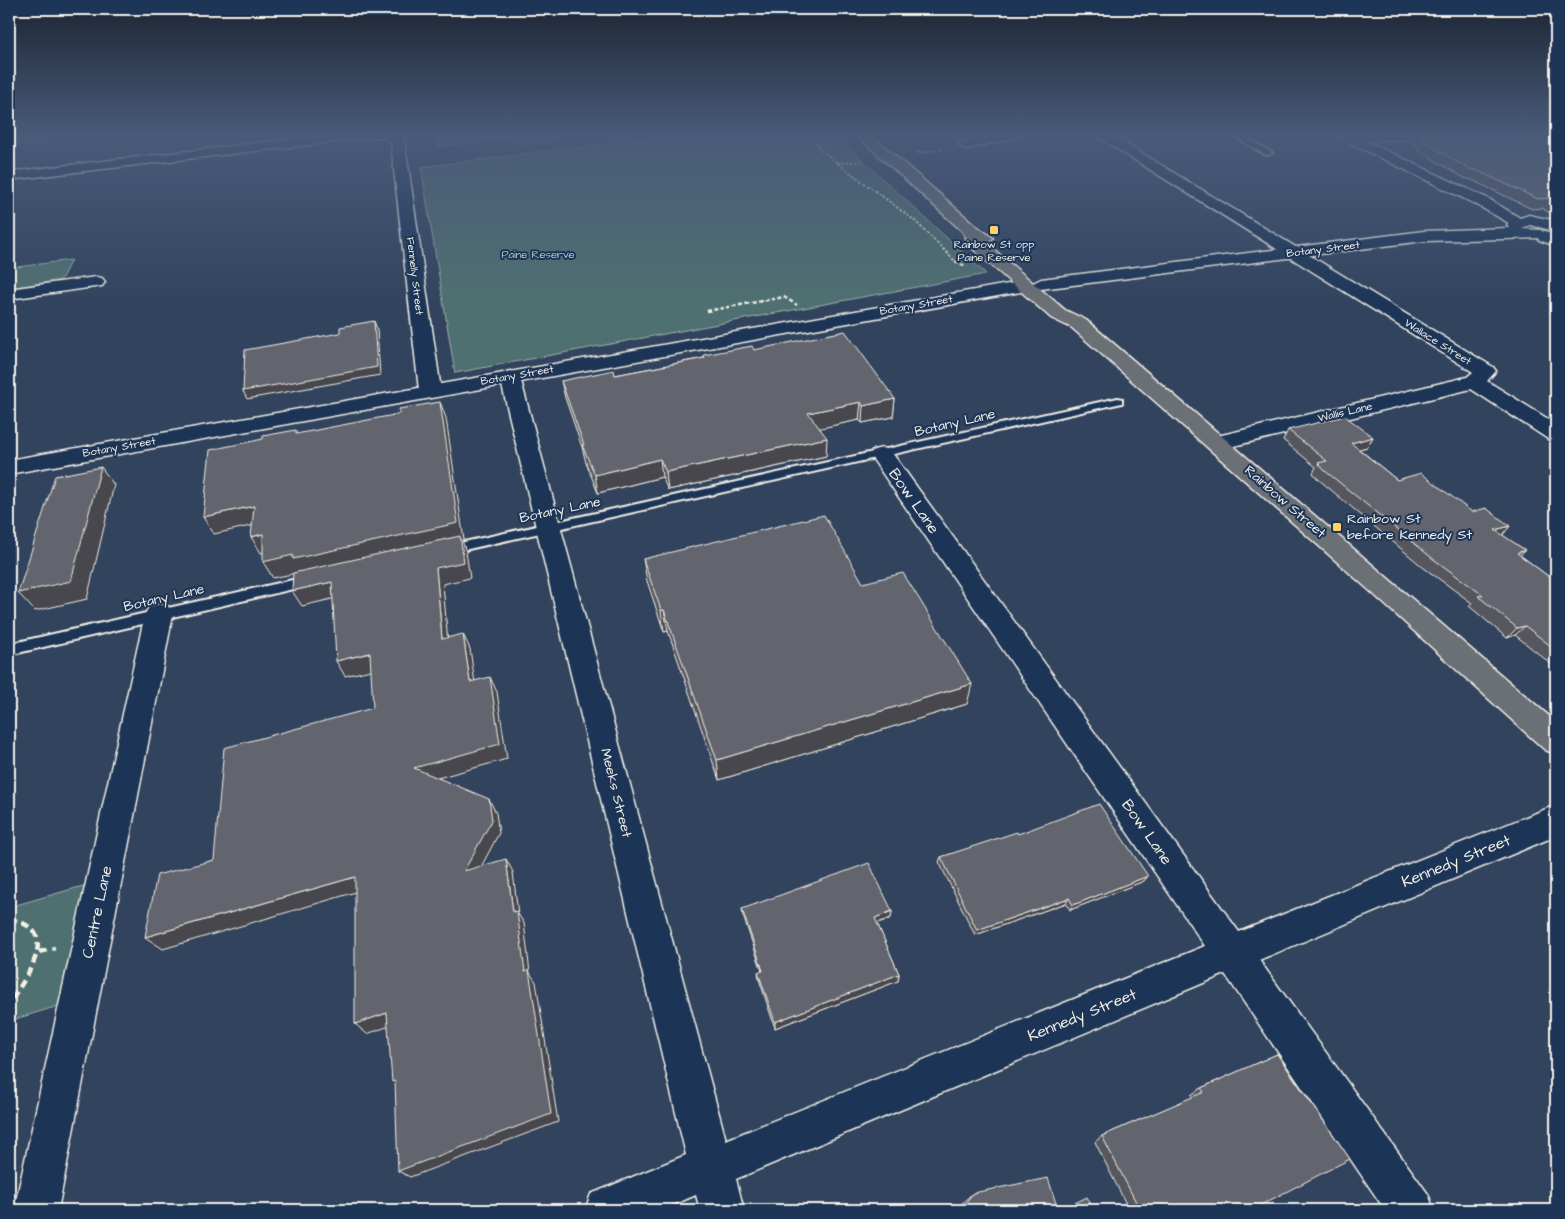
<svg xmlns="http://www.w3.org/2000/svg" width="1565" height="1219" font-family="'Architects Daughter',sans-serif">
	<style>
		.green { fill: #4f7070; stroke: #a2b0ac }
		.lines { fill: none; stroke-linecap: round; stroke-linejoin: round }
		.lane-casing { stroke: #f4f1e8; stroke-width: 4 }
		.street-casing { stroke: #f4f1e8; stroke-width: 3 }
		.secondary-casing { stroke: #f4f1e8; stroke-width: 3 }
		.primary-casing { stroke: #f4f1e8; stroke-width: 3 }
		.path-far2 { stroke: #f4f1e8; stroke-width: 2; stroke-dasharray: 2.5 2; stroke-linecap: butt }
		.path-far1 { stroke: #f4f1e8; stroke-width: 2.5; stroke-dasharray: 4 2.5; stroke-linecap: butt }
		.path { stroke: #f4f1e8; stroke-width: 4.5; stroke-dasharray: 8 5.5; stroke-linecap: butt }
		.lane { fill: #1d3557; fill-rule: evenodd }
		.street { fill: #1d3557; fill-rule: evenodd }
		.secondary { fill: #1d3557; fill-rule: evenodd }
		.primary { fill: #6a7074; fill-rule: evenodd }
		.wall { fill: #56575f; stroke: #f4f1e8 }
		.shaded-wall { fill: #46474d; stroke: #f4f1e8 }
		.building { fill: #64656e; stroke: #f4f1e8 }
		.poi-dot { fill: #ffd166; stroke: #1d3557; stroke-width: 2 }
		.labels { text-anchor: middle; dominant-baseline: central; stroke-width: 4; stroke-linejoin: round; paint-order: stroke }
		.far-poi-label { font-size: 11px; fill: #f4f1e8; stroke: #1d3557 }
		.far-street-label { font-size: 11px; fill: #f4f1e8; stroke: #1d3557 }
		.far-park-label { font-size: 11px; fill: #bac4be; stroke: #1d3557 }
		.street-label { font-size: 14px; fill: #f4f1e8; stroke: #1d3557 }
		.poi-label { font-size: 14px; fill: #f4f1e8; stroke: #1d3557; text-anchor: start }
		.near-street-label { font-size: 16px; fill: #f4f1e8; stroke: #1d3557 }
	</style>
	<rect width="100%" height="100%" fill="#32435e"/>
	<filter id="ink" filterUnits="userSpaceOnUse"><feTurbulence type="fractalNoise" baseFrequency=".02" numOctaves="2"/><feDisplacementMap in="SourceGraphic" scale="10" xChannelSelector="R" yChannelSelector="G"/><feConvolveMatrix kernelMatrix="1 2 1 2 8 2 1 2 1" color-interpolation-filters="sRGB"/></filter>
	<g filter="url(#ink)">
		<g class="green">
			<polygon points="9,134 49,134 43,142 9,146"/>
			<polygon points="436,134 561,134 563,139 519,144 516,137 438,147"/>
			<polygon points="683,134 834,134 986,274 455,373 421,167"/>
			<polygon points="71,260 61,280 9,288 9,268"/>
			<polygon points="90,884 68,1003 9,1021 9,907"/>
		</g>
		<g class="lines">
			<g class="lane-casing">
				<g id="lane">
					<polygon points="1230,134 1238,134 1273,153 1266,155"/>
					<polygon points="1118,398 1122,399 1122,403 446,554 440,550 446,546"/>
					<polygon points="310,576 315,578 317,581 315,584 9,655 9,644"/>
				</g>
			</g>
			<g class="street-casing">
				<g id="street">
					<polygon points="336,134 400,134 404,138 441,390 437,394 430,396 423,394 419,390 391,143 388,138 376,137 9,180 9,172"/>
					<polygon points="996,134 1022,134 1020,137 966,149 959,145 961,142"/>
					<polygon points="1093,134 1110,134 1493,367 1496,371 1487,381 1556,424 1556,441 1548,439 1471,389 1217,450 1209,448 1206,443 1209,438 1467,377 1473,372"/>
					<polygon points="1332,134 1439,134 1432,138 1366,141 1489,199 1528,223 1526,226 1514,226 1477,205"/>
					<polygon points="1545,231 1556,235 1556,246 1539,240 1537,236 1539,232"/>
					<polygon points="96,277 102,278 105,282 102,286 9,299 9,289"/>
					<polygon points="510,371 517,373 520,377 726,1140 1205,946 870,455 874,450 882,448 890,450 1239,932 1556,805 1556,836 1259,960 1428,1194 1434,1210 1385,1210 1225,974 736,1179 744,1210 700,1210 696,1195 660,1210 585,1210 591,1194 686,1155 500,377 503,373"/>
					<polygon points="159,604 169,607 173,614 58,1210 14,1210 145,614 149,607"/>
				</g>
			</g>
			<g class="secondary-casing">
				<polygon id="secondary" points="1529,215 1556,221 1556,231 1530,225 1520,229 1541,230 1543,234 1541,238 1424,241 1041,289 1034,287 1026,291 9,474 9,460 1026,281 1033,283 1041,279 1424,231 1509,228 1507,225 1509,222"/>
			</g>
			<g class="primary-casing">
				<polygon id="primary" points="855,134 870,134 975,225 993,238 986,243 1065,310 1086,320 1556,722 1556,754 1545,750 1370,591 1072,328 1051,318 973,249 962,231"/>
			</g>
			<g class="path-far2">
				<polyline points="813,134 819,149 914,220 956,262"/>
				<polyline points="9,140 50,134"/>
				<polyline points="917,153 943,149"/>
				<polyline points="837,163 861,161"/>
			</g>
			<g class="path-far1">
				<polyline points="955,261 965,266"/>
				<polyline points="707,311 784,297 797,305"/>
			</g>
			<g class="path">
				<path d="M 9,919 C 65,930 25,976 9,1005"/>
				<polyline points="39,952 55,948"/>
			</g>
			<use href="#lane" class="lane"/>
			<use href="#street" class="street"/>
			<use href="#secondary" class="secondary"/>
			<use href="#primary" class="primary"/>
		</g>
		<g class="wall">
			<polygon points="1415,134 1556,134 1556,212 1548,212 1542,208 1532,209 1472,180 1464,178 1418,150 1419,147 1411,142"/>
			<polygon points="754,350 895,399 893,417 862,423 859,420 820,428 826,456 668,490 662,477 598,493 586,463 582,447 565,398 561,381 615,375 704,358 704,355"/>
			<polygon points="1288,430 1373,437 1367,447 1359,449 1397,480 1472,512 1510,526 1502,535 1525,550 1520,555 1556,582 1556,668 1515,635 1507,638 1469,606 1472,603 1424,568 1318,479 1313,473 1316,467 1283,440"/>
			<polygon points="643,559 863,583 967,704 719,780 668,631 664,632 647,581"/>
			<polygon points="1018,834 1148,876 1144,881 1070,910 1066,903 975,935 939,862 941,857"/>
			<polygon points="742,909 892,911 891,918 877,923 899,974 898,981 775,1028 759,979 758,972 762,971 743,916"/>
			<polygon points="1277,1054 1251,1210 1129,1210 1095,1142 1102,1136 1193,1097 1191,1095 1201,1088"/>
			<polygon points="973,1193 1058,1210 958,1210 964,1201"/>
		</g>
		<g class="shaded-wall">
			<polygon points="374,321 377,329 380,375 247,399 243,391"/>
			<polygon points="895,399 893,417 862,423 863,406"/>
			<polygon points="440,402 446,418 464,540 462,540 466,552 470,578 443,584 449,655 442,639 436,568 301,572 273,578 263,562"/>
			<polygon points="861,402 859,420 807,431 808,413"/>
			<polygon points="1373,437 1367,447 1345,453 1351,443"/>
			<polygon points="827,438 826,456 668,490 666,472"/>
			<polygon points="660,459 662,477 598,493 595,475"/>
			<polygon points="101,467 114,485 87,599 35,611 18,593"/>
			<polygon points="254,506 264,523 214,534 203,517"/>
			<polygon points="1510,526 1502,536 1495,530"/>
			<polygon points="263,534 273,551 261,553 251,537"/>
			<polygon points="1525,550 1516,560 1517,553"/>
			<polygon points="332,582 340,597 302,606 292,591"/>
			<polygon points="661,610 664,610 668,631 664,632"/>
			<polygon points="1525,626 1515,635 1507,638 1517,628"/>
			<polygon points="463,634 470,649 477,697 470,682"/>
			<polygon points="370,653 379,668 345,676 336,661"/>
			<polygon points="490,677 497,692 507,759 423,782 414,768"/>
			<polygon points="972,684 967,704 719,780 717,760"/>
			<polygon points="489,799 496,813 499,833 472,884 464,871"/>
			<polygon points="506,859 513,872 518,914 524,923 530,973 536,982 558,1122 410,1177 398,1171 525,972 513,912"/>
			<polygon points="1148,876 1144,881 1070,910 1073,905"/>
			<polygon points="355,877 366,889 163,949 145,937"/>
			<polygon points="1069,898 1066,903 975,935 977,930"/>
			<polygon points="892,911 891,918 873,925 875,918"/>
			<polygon points="899,974 898,981 775,1028 775,1022"/>
			<polygon points="387,1013 398,1023 367,1034 355,1024"/>
		</g>
		<g class="building">
			<polygon points="1418,134 1556,134 1556,202 1555,202 1548,198 1538,199 1478,171 1469,169 1423,141 1428,140"/>
			<polygon points="374,321 377,367 243,391 245,350 340,333 340,327"/>
			<polygon points="845,331 895,399 863,406 861,402 808,413 827,438 666,472 660,459 595,475 582,445 584,445 561,381 614,370 615,375 705,358 704,355 752,346 754,350"/>
			<polygon points="440,402 458,523 293,559 293,555 263,562 263,534 251,537 254,506 203,517 210,450 263,439 263,436 296,430 296,434 399,414 399,409"/>
			<polygon points="1345,416 1373,437 1351,443 1397,480 1421,473 1472,512 1486,508 1510,526 1495,530 1525,550 1517,553 1556,582 1556,650 1525,626 1517,628 1478,596 1483,595 1432,558 1324,470 1318,463 1327,461 1288,430"/>
			<polygon points="101,467 71,581 18,593 55,476"/>
			<polygon points="824,515 863,583 903,573 972,684 717,760 664,610 661,610 643,559"/>
			<polygon points="460,536 464,562 436,568 442,639 463,634 470,682 490,677 500,744 414,768 489,799 492,820 464,871 506,859 513,912 517,911 525,972 529,970 551,1114 398,1171 395,1081 392,1082 387,1013 355,1024 355,877 145,937 157,875 214,860 224,748 373,708 370,653 336,661 332,582 292,591 293,573"/>
			<polygon points="1099,804 1148,876 1073,905 1069,898 977,930 941,857 1017,832 1018,834"/>
			<polygon points="869,863 892,911 875,918 899,974 775,1022 758,972 763,971 742,909"/>
			<polygon points="1277,1054 1350,1159 1251,1210 1140,1210 1102,1136 1204,1092 1201,1088"/>
			<polygon points="1048,1178 1058,1210 960,1210 973,1193"/>
			<polygon points="1087,1197 1094,1210 1061,1210"/>
		</g>
	</g>
	<linearGradient id="sky" x2="0" y2="1"><stop stop-color="#1c2534"/><stop offset="0.44" stop-color="#495b79"/><stop offset="1" stop-color="#495b79" stop-opacity="0"/></linearGradient>
	<rect width="1565" height="305" fill="url(#sky)"/>
	<g class="poi-dot">
		<rect x="989" y="225" width="10" height="10" rx="2.5"/>
		<rect x="1332" y="522" width="10" height="10" rx="2.5"/>
	</g>
	<g class="labels">
		<g class="far-poi-label">
			<text x="994" y="244">Rainbow St opp<tspan x="994" dy="13">Paine Reserve</tspan></text>
		</g>
		<g class="far-street-label">
			<text transform="translate(1323 249) rotate(-7)">Botany Street</text>
			<text transform="translate(415 276) rotate(83)">Fennelly Street</text>
			<text transform="translate(916 305) rotate(-10)">Botany Street</text>
			<text transform="translate(1438 342) rotate(32)">Wallace Street</text>
			<text transform="translate(517 375) rotate(-10)">Botany Street</text>
			<text transform="translate(1345 412) rotate(-13)">Wallis Lane</text>
			<text transform="translate(119 447) rotate(-10)">Botany Street</text>
		</g>
		<g class="far-park-label">
			<text x="538" y="254">Paine Reserve</text>
		</g>
		<g class="street-label">
			<text transform="translate(955 423) rotate(-13)">Botany Lane</text>
			<text transform="translate(1285 502) rotate(41)">Rainbow Street</text>
			<text transform="translate(560 510) rotate(-12)">Botany Lane</text>
			<text transform="translate(164 598) rotate(-13)">Botany Lane</text>
			<text transform="translate(616 793) rotate(76)">Meeks Street</text>
		</g>
		<g class="poi-label">
			<text x="1347" y="519">Rainbow St<tspan x="1347" dy="16">before Kennedy St</tspan></text>
		</g>
		<g class="near-street-label">
			<text transform="translate(914 501) rotate(55)">Bow Lane</text>
			<text transform="translate(1147 832) rotate(55)">Bow Lane</text>
			<text transform="translate(1456 861) rotate(-22)">Kennedy Street</text>
			<text transform="translate(97 912) rotate(-78)">Centre Lane</text>
			<text transform="translate(1082 1015) rotate(-22)">Kennedy Street</text>
		</g>
	</g>
	<rect width="1565" height="1219" fill="none" stroke="#1d3557" stroke-width="30"/>
	<rect x="15" y="15" width="1535" height="1189" fill="none" stroke="#f4f1e8" stroke-width="2" filter="url(#ink)"/>
</svg>
